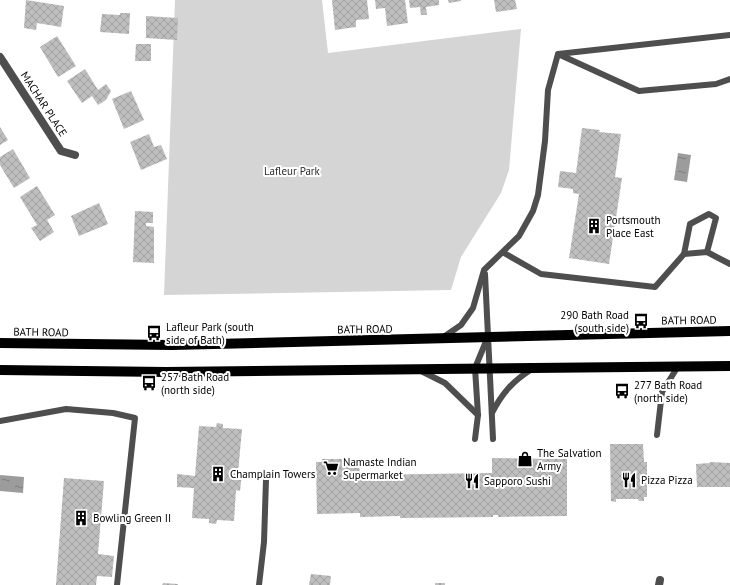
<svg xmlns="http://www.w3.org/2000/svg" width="730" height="585" font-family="'PT Sans',sans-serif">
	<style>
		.park { fill: #d5d5d5 }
		.water { fill: url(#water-ripples) }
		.building { fill: url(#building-cross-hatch) }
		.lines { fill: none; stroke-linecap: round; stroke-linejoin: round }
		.service { stroke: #4e4e4e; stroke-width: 6 }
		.minor { stroke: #4e4e4e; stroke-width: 8 }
		.primary { stroke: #000; stroke-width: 10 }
		.labels { text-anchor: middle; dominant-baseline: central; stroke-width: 4; stroke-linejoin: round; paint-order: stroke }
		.street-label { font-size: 11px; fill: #000; stroke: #fff }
		.park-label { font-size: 11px; fill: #2c2c2c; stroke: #fff }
		.poi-label { font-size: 11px; fill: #000; stroke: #fff; text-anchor: start }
	</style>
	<defs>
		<pattern id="water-ripples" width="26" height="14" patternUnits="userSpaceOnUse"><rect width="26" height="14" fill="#9c9c9c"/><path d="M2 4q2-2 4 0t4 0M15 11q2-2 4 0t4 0" fill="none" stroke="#7d7d7d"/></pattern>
		<pattern id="building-cross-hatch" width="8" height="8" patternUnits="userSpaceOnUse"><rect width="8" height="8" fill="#bebebe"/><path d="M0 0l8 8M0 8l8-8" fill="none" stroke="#a2a2a2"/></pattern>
	</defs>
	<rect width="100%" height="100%" fill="#fff"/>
	<polygon class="park" points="175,0 322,0 328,53 521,29 509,170 501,193 461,257 451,290 164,295"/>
	<g class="water">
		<polygon points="678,153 691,155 687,182 674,180"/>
		<polygon points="0,475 24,477 23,493 0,491"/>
	</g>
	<g class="building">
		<polygon points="26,0 64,6 61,27 37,23 36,30 24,28"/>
		<polygon points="332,0 367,0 369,19 356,20 356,27 335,30"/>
		<polygon points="375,0 405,0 408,23 387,26 385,8 376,9"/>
		<polygon points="409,0 439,0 439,5 426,7 427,15 421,15 420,7 410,8"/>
		<polygon points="448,0 461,0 461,1 449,3"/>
		<polygon points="494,0 515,0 517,9 496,12"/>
		<polygon points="120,13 130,13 129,34 100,32 102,14 120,15"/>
		<polygon points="146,16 178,18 177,40 146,38"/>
		<polygon points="57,36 76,66 58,77 40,47"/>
		<polygon points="136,44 151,44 151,61 135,61"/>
		<polygon points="85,69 98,90 106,84 111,91 106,100 98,105 92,96 82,103 67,81"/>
		<polygon points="131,91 144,120 124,129 112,99"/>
		<polygon points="0,127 8,140 0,145"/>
		<polygon points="582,128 600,130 599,132 621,134 615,177 622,178 609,264 569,258 579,194 573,193 573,189 558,187 560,171 576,173"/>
		<polygon points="149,134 154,147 161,145 167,159 141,170 130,142"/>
		<polygon points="13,149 30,178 14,188 0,165 0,157"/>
		<polygon points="37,186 55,215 47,220 54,232 40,241 31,228 37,225 20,197"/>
		<polygon points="99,203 108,224 79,236 71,216"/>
		<polygon points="135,211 153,212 153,223 146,223 146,226 154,227 154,263 133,262"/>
		<polygon points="217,423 223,424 223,428 242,429 238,473 242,473 240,491 236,490 234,521 217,520 216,524 209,523 209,519 192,518 194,488 177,487 177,474 195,476 199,426 216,427"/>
		<polygon points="610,444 643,444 644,462 647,462 647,497 644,497 644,501 639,501 638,499 616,499 616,502 611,501"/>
		<polygon points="492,458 567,459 567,516 498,517 498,515 493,515 493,517 400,518 400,516 360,517 360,513 317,514 316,462 322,462 322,459 359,459 360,475 492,473"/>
		<polygon points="710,462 730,463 730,487 697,487 696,464 710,463"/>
		<polygon points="64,478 104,481 98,554 114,556 113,566 112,577 97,576 96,585 56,585"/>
		<polygon points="311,574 331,576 330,585 309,585"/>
		<polygon points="163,583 178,584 178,585 162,585"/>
		<rect x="435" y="583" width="10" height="2"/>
	</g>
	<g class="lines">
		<g class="service">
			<polyline points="558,54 639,91 716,84 730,79"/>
			<polyline points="504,253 541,274 655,287 684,254 707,252 730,264"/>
			<polyline points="684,254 690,224 709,214 716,218 707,252"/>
			<polyline points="485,274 493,439"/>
			<polyline points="442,338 461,325 473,308 484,270 519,236 533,211 538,195 545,141 548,90 558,54 730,35"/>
			<polyline points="421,371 445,383 478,415"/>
			<path d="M 492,413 C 502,393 513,381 532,369"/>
			<polyline points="0,421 66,409 113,413 135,418 117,585"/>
			<polyline points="657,435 662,392 677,368"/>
			<polyline points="475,439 478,415 475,368 487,339"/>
			<polyline points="259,585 264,542 266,480"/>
		</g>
		<g class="minor">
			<polyline points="0,57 61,151 75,155"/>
			<polyline points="659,585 660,580"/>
		</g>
		<g class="primary">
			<polyline points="0,343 172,345 730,331"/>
			<polyline points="0,370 166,372 730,366"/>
		</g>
	</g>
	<defs>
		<g id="building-bare" transform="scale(1.2)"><path d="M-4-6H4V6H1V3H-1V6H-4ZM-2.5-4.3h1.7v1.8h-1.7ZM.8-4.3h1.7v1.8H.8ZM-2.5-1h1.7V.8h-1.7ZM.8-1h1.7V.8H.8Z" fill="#000" stroke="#fff" stroke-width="2.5" paint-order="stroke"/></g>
		<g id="bus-bare" transform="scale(1.2)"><path d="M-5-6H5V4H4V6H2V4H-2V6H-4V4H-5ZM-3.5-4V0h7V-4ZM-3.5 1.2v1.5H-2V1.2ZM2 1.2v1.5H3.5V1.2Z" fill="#000" stroke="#fff" stroke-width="2.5" paint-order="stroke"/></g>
		<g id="shop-bare" transform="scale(1.2)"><path d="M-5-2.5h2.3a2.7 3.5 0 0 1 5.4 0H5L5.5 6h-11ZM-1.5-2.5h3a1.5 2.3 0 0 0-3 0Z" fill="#000" stroke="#fff" stroke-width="2.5" paint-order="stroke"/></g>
		<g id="supermarket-bare" transform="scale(1.2)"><path d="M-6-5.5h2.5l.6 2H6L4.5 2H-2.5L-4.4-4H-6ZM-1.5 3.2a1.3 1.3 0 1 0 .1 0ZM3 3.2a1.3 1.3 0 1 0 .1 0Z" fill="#000" stroke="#fff" stroke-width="2.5" paint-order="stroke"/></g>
		<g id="restaurant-bare" transform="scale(1.2)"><path d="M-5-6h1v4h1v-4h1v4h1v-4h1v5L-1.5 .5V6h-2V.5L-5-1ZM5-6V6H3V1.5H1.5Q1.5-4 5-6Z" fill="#000" stroke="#fff" stroke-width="2.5" paint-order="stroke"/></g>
	</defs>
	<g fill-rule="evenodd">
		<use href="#building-bare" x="594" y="226"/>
		<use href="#bus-bare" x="641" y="321"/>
		<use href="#bus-bare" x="154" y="333"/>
		<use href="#bus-bare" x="149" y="383"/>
		<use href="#bus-bare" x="622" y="391"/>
		<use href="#shop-bare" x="525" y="459"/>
		<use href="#supermarket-bare" x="331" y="468"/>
		<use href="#building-bare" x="218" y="474"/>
		<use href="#restaurant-bare" x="629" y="480"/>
		<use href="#restaurant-bare" x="472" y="481"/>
		<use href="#building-bare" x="81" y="518"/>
	</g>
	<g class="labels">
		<g class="street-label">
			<text transform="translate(44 104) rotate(57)">MACHAR PLACE</text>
			<text transform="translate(689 320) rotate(-1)">BATH ROAD</text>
			<text transform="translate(365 329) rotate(-1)">BATH ROAD</text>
			<text transform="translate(41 332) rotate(1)">BATH ROAD</text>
		</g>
		<g class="park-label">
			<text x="292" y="171">Lafleur Park</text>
		</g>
		<g class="poi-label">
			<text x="606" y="220">Portsmouth<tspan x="606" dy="13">Place East</tspan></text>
			<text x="629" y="315" text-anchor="end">290 Bath Road<tspan x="629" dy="13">(south side)</tspan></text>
			<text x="166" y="327">Lafleur Park (south<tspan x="166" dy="13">side of Bath)</tspan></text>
			<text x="161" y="377">257 Bath Road<tspan x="161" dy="13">(north side)</tspan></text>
			<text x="634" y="385">277 Bath Road<tspan x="634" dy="13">(north side)</tspan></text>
			<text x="537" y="453">The Salvation<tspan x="537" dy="13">Army</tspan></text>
			<text x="343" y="462">Namaste Indian<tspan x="343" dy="13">Supermarket</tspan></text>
			<text x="230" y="474">Champlain Towers</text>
			<text x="641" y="480">Pizza Pizza</text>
			<text x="484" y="481">Sapporo Sushi</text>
			<text x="93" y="518">Bowling Green II</text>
		</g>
	</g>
</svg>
